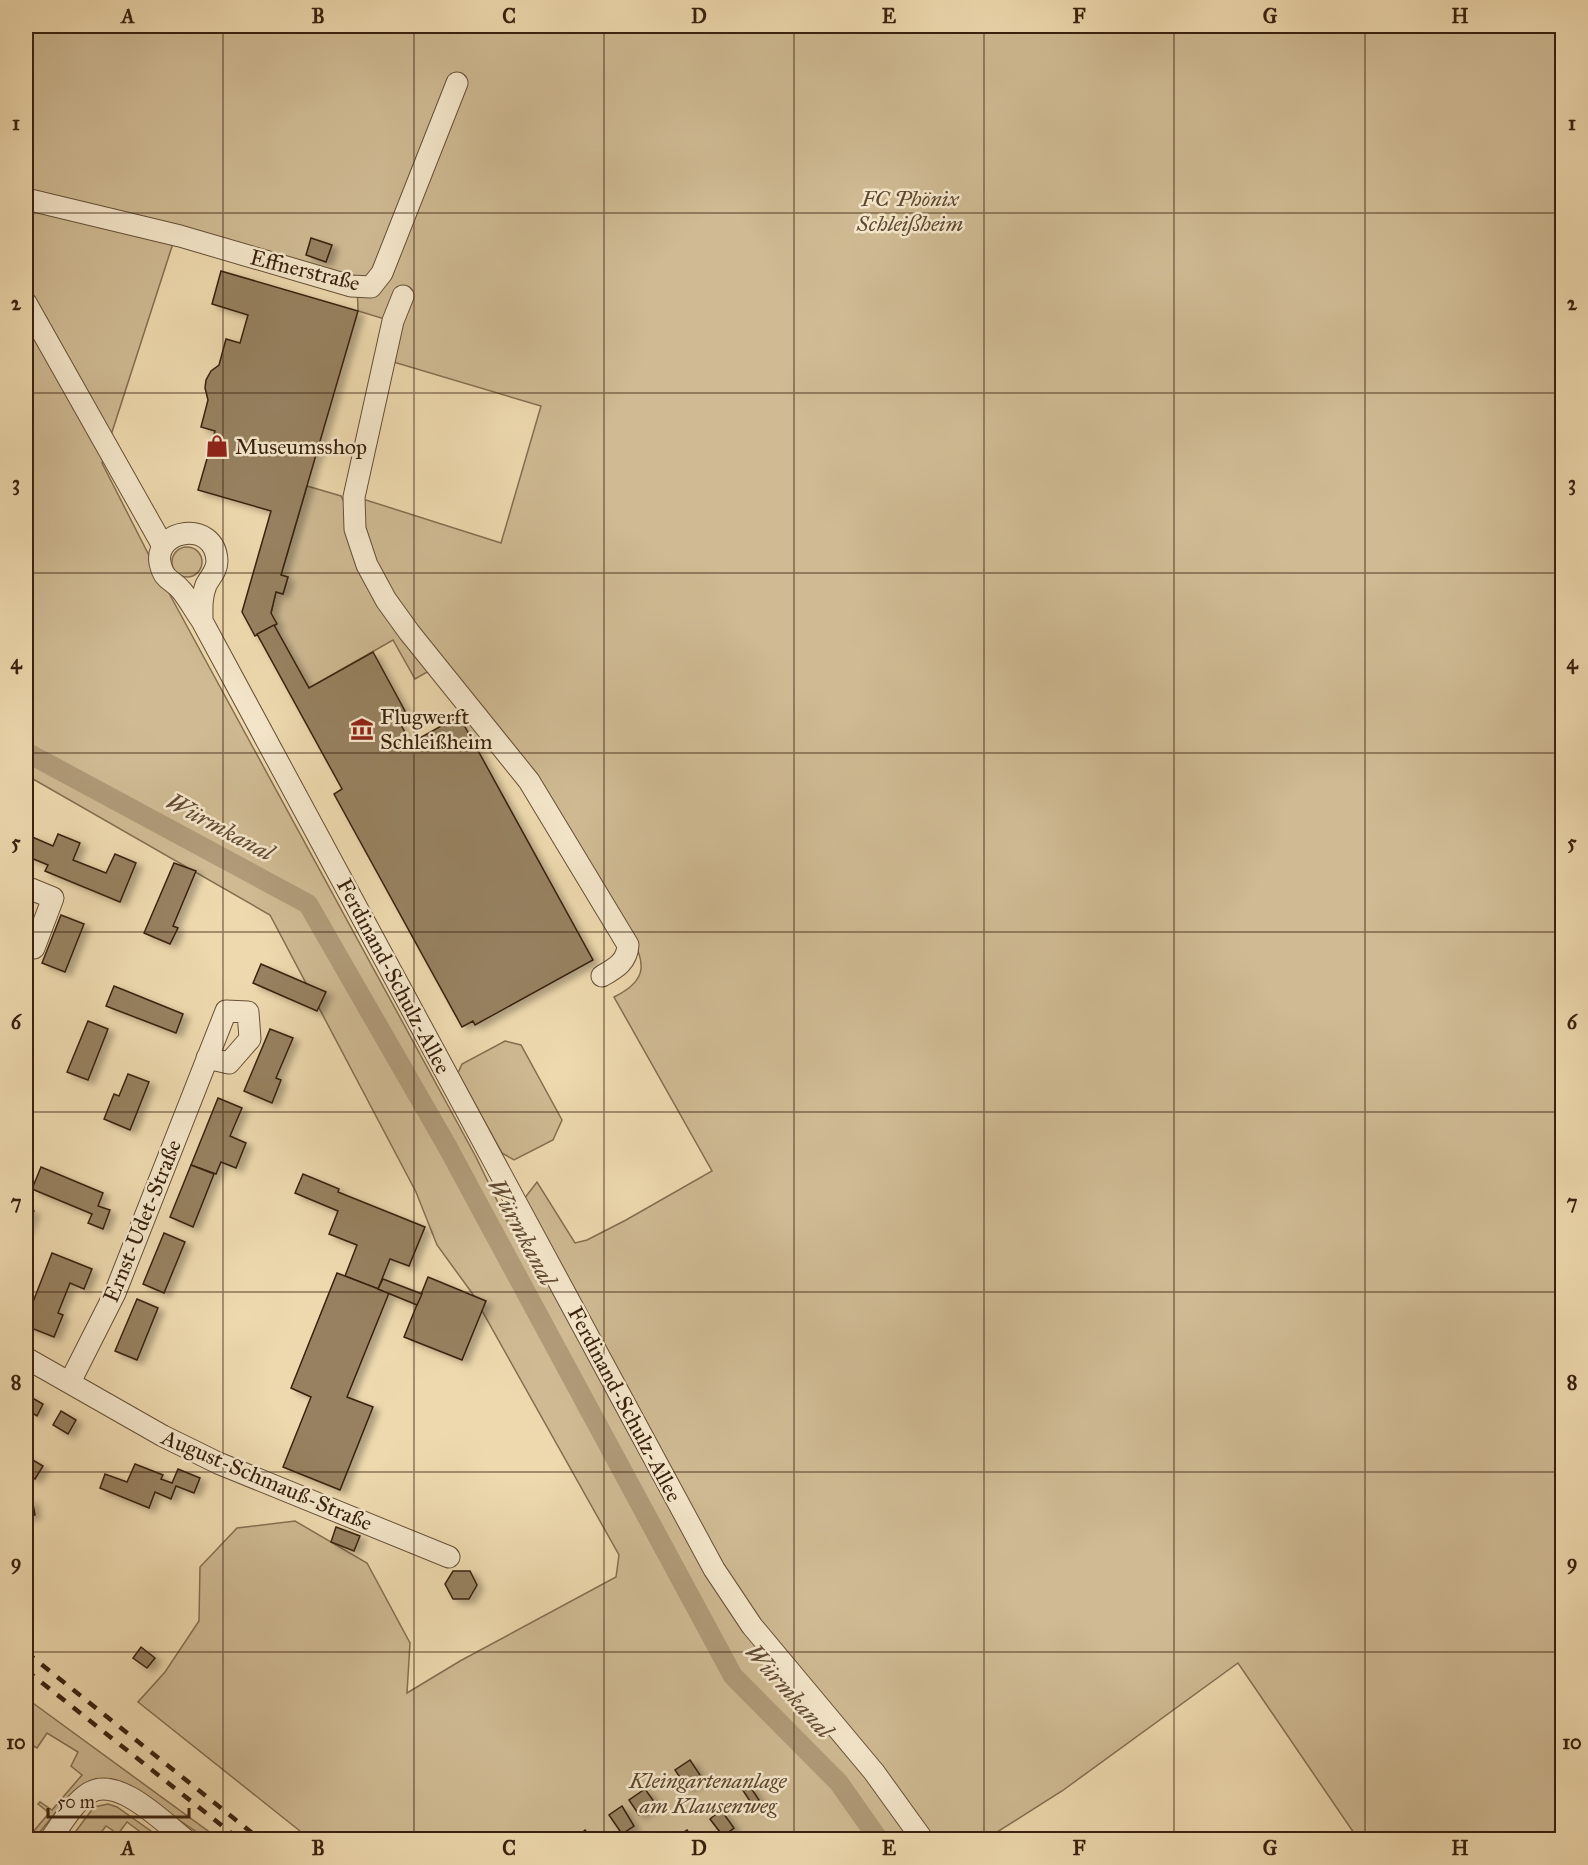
<svg xmlns="http://www.w3.org/2000/svg" width="1588" height="1865" font-family="'IM FELL Great Primer',serif">
	<style>
		.green { fill: #cfba93; stroke: #846e50; stroke-width: 1.5; fill-rule: evenodd }
		.lines { fill: none; stroke-linecap: round; stroke-linejoin: round }
		.canal { stroke: #b09a78; stroke-width: 20 }
		.building { fill: #978161; stroke: #39210e; stroke-width: 1.5; filter: url(#shadow) }
		.minor-casing { stroke: #664f36; stroke-width: 23 }
		.minor { stroke: #f4e6ca; stroke-width: 21 }
		.rail { stroke: #39210e; stroke-width: 4.5; stroke-dasharray: 10 10; stroke-linecap: butt }
		.grid { fill: none; stroke: #39210e; stroke-width: 1.5; stroke-opacity: 0.55 }
		.labels { text-anchor: middle; dominant-baseline: central; stroke-width: 5; stroke-linejoin: round; paint-order: stroke }
		.park-label { font-size: 22px; font-style: italic; fill: #5e472f; stroke: #f4e6ca }
		.street-label { font-size: 22px; fill: #39210e; stroke: #f4e6ca }
		.poi-label { font-size: 22px; fill: #39210e; stroke: #f4e6ca; text-anchor: start }
		.water-label { font-size: 24px; font-style: italic; fill: #634b33; stroke: #f4e6ca }
		.neatline { fill: none; stroke: #39210e; stroke-width: 2 }
		.grid-label { font-size: 20px; text-anchor: middle; font-weight: bold; fill: #39210e }
	</style>
	<defs>
		<filter id="shadow"><feDropShadow dx="6" dy="4" stdDeviation="3" flood-color="#0004"/></filter>
	</defs>
	<rect width="100%" height="100%" fill="#eed9ae"/>
	<filter id="stains"><feTurbulence type="fractalNoise" baseFrequency=".00333" numOctaves="4"/><feColorMatrix values="0 0 0 0 .2 0 0 0 0 .09 0 0 0 0 .02 0 0 0 .5 -.17"/></filter>
	<radialGradient id="worn" r=".72"><stop offset=".6" stop-color="#630" stop-opacity="0"/><stop offset="1" stop-color="#630" stop-opacity=".3"/></radialGradient>
	<g class="green">
		<path d="M 26,26 L 1562,26 L 1562,1839 L 1358,1839 L 1238,1663 L 1062,1791 L 986,1839 L 310,1839 L 138,1702 L 165,1672 L 199,1621 L 200,1567 L 237,1528 L 295,1521 L 367,1563 L 410,1643 L 407,1693 L 460,1661 L 616,1577 L 619,1555 L 472,1293 L 437,1245 L 416,1192 L 270,915 L 26,775 ZM 177,231 L 357,280 L 358,311 L 398,323 L 390,361 L 541,406 L 501,543 L 366,500 L 361,502 L 370,560 L 437,659 L 629,930 C 644,962 651,979 614,997 L 712,1171 L 626,1220 L 587,1240 L 575,1243 L 537,1182 L 507,1221 L 476,1157 L 158,573 L 102,463 Z"/>
		<polygon points="307,486 341,496 435,676 427,672 415,679 393,640 309,688 274,625 271,613 276,592 283,594 288,577 281,575"/>
		<circle cx="187" cy="562" r="15"/>
		<polygon points="505,1041 521,1045 562,1120 553,1140 514,1160 502,1153 458,1073 462,1064"/>
		<polygon points="26,1698 208,1831 204,1837 138,1792 66,1800 34,1839 27,1839 49,1813 38,1804 40,1802 52,1810 82,1775 71,1766 78,1752 47,1733 37,1748 26,1742"/>
		<polygon points="108,1804 117,1807 162,1839 150,1839 127,1822 118,1834 106,1826 96,1839 70,1839 94,1807"/>
	</g>
	<g class="lines">
		<polyline class="canal" points="26,752 308,904 447,1146 733,1676 839,1783 879,1840"/>
	</g>
	<g class="building">
		<polygon points="311,238 332,245 326,262 306,255"/>
		<polygon points="221,271 358,311 281,575 288,577 283,594 276,592 271,613 277,624 255,636 242,612 271,511 198,490 215,431 201,427 208,400 205,388 206,380 211,371 219,365 226,339 240,343 248,315 212,304"/>
		<polygon points="274,625 309,688 373,652 405,711 396,716 411,743 459,716 593,960 475,1025 473,1021 462,1027 334,794 342,789 257,634"/>
		<polygon points="58,834 80,843 73,860 106,873 115,854 136,863 120,902 45,871 48,865 26,856 26,846 30,836 53,846"/>
		<polygon points="174,863 196,871 173,926 178,928 170,944 144,933"/>
		<polygon points="61,915 84,924 65,972 42,963"/>
		<polygon points="261,964 326,992 317,1011 253,983"/>
		<polygon points="114,986 183,1014 176,1033 106,1006"/>
		<polygon points="88,1021 108,1029 88,1080 67,1072"/>
		<polygon points="270,1029 293,1038 276,1078 281,1080 272,1103 244,1091"/>
		<polygon points="128,1074 149,1082 130,1130 104,1119 114,1094 119,1096"/>
		<polygon points="218,1098 242,1108 230,1136 246,1143 236,1168 221,1162 216,1174 191,1165"/>
		<polygon points="191,1165 214,1174 193,1227 170,1217"/>
		<polygon points="41,1167 103,1193 98,1206 110,1210 103,1229 88,1223 92,1214 32,1189"/>
		<polygon points="303,1174 339,1189 338,1192 425,1227 409,1266 390,1259 378,1289 345,1276 357,1245 329,1234 338,1211 295,1193"/>
		<polygon points="26,1208 34,1211 26,1232"/>
		<polygon points="164,1233 185,1242 164,1293 143,1284"/>
		<polygon points="52,1253 92,1269 84,1289 70,1283 58,1313 63,1315 54,1337 26,1326 26,1320"/>
		<polygon points="337,1273 389,1293 347,1397 373,1407 340,1490 283,1467 311,1397 291,1388"/>
		<polygon points="428,1277 486,1301 462,1360 404,1337"/>
		<polygon points="383,1279 422,1294 417,1305 378,1289"/>
		<polygon points="137,1299 158,1308 137,1360 115,1351"/>
		<polygon points="27,1395 43,1404 37,1416 26,1409"/>
		<polygon points="61,1411 76,1420 68,1434 53,1425"/>
		<polygon points="26,1456 43,1466 35,1479 26,1474"/>
		<polygon points="135,1464 163,1475 161,1479 172,1483 178,1469 200,1478 194,1493 176,1486 171,1499 155,1492 149,1508 100,1488 105,1474 127,1482"/>
		<polygon points="32,1499 35,1515 26,1517 26,1501"/>
		<polygon points="336,1527 360,1536 354,1551 331,1542"/>
		<polygon points="453,1571 470,1571 477,1585 469,1599 453,1599 445,1584"/>
		<polygon points="141,1647 155,1658 147,1668 133,1658"/>
		<polygon points="690,1760 702,1778 687,1788 675,1770"/>
		<polygon points="749,1785 761,1803 754,1807 742,1789"/>
		<polygon points="645,1789 655,1803 639,1815 629,1800"/>
		<polygon points="622,1806 634,1826 622,1834 609,1815"/>
		<polygon points="721,1810 734,1828 723,1836 710,1819"/>
		<polygon points="585,1830 593,1840 574,1840"/>
		<polygon points="687,1830 694,1840 676,1840 675,1838"/>
	</g>
	<g class="lines">
		<g class="minor-casing">
			<g id="minor">
				<polyline points="26,199 180,236 351,286 371,287 382,273 457,83"/>
				<path d="M 403,296 L 393,321 L 354,497 L 355,529 L 367,565 L 386,600 L 409,632 L 529,781 L 628,945 C 627,962 616,968 602,976"/>
				<polyline points="26,303 163,546"/>
				<path d="M 202,621 C 202,608 201,598 206,585 C 210,577 217,571 217,561 C 215,519 154,529 160,563 C 164,582 173,579 182,591 C 189,600 195,611 202,621 L 714,1569 L 752,1626 L 874,1772 L 923,1840"/>
				<polyline points="26,887 53,898 34,948 26,945"/>
				<polyline points="26,1358 163,1436 218,1463 449,1557"/>
				<polyline points="70,1382 115,1293 226,1011 248,1012 250,1039 229,1063 207,1058"/>
				<path d="M 50,1840 C 61,1825 73,1803 89,1793 C 118,1775 164,1823 186,1840"/>
			</g>
		</g>
		<use href="#minor" class="minor"/>
		<g class="rail">
			<polyline points="26,1652 261,1840"/>
			<polyline points="26,1670 240,1840"/>
		</g>
	</g>
	<path class="grid" d="M 223,26 L 223,1840M 414,26 L 414,1840M 604,26 L 604,1840M 794,26 L 794,1840M 984,26 L 984,1840M 1174,26 L 1174,1840M 1365,26 L 1365,1840M 26,213 L 1562,213M 26,393 L 1562,393M 26,573 L 1562,573M 26,753 L 1562,753M 26,932 L 1562,932M 26,1112 L 1562,1112M 26,1292 L 1562,1292M 26,1472 L 1562,1472M 26,1652 L 1562,1652"/>
	<defs>
		<g id="shop-bare" transform="scale(1.8)"><path d="M-5-2.5h2.3a2.7 3.5 0 0 1 5.4 0H5L5.5 6h-11ZM-1.5-2.5h3a1.5 2.3 0 0 0-3 0Z" fill="#8f2418" stroke="#f4e6ca" stroke-width="2.5" paint-order="stroke"/></g>
		<g id="museum-bare" transform="scale(1.8)"><path d="M0-6L6-3V-2H-6V-3ZM-5-1h2V3h-2ZM-1-1h2V3h-2ZM3-1h2V3H3ZM-6 4H6V6H-6Z" fill="#8f2418" stroke="#f4e6ca" stroke-width="2.5" paint-order="stroke"/></g>
	</defs>
	<g fill-rule="evenodd">
		<use href="#shop-bare" x="217" y="446"/>
		<use href="#museum-bare" x="362" y="729"/>
	</g>
	<g class="labels">
		<g class="park-label">
			<text x="910" y="198">FC Phönix<tspan x="910" dy="25">Schleißheim</tspan></text>
			<text x="708" y="1780">Kleingartenanlage<tspan x="708" dy="25">am Klausenweg</tspan></text>
		</g>
		<g class="street-label">
			<text transform="translate(305 270) rotate(14)">Effnerstraße</text>
			<text transform="translate(394 976) rotate(62)">Ferdinand-Schulz-Allee</text>
			<text transform="translate(142 1221) rotate(-68)">Ernst-Udet-Straße</text>
			<text transform="translate(625 1404) rotate(62)">Ferdinand-Schulz-Allee</text>
			<text transform="translate(267 1480) rotate(23)">August-Schmauß-Straße</text>
		</g>
		<g class="poi-label">
			<text x="235" y="446">Museumsshop</text>
			<text x="380" y="716">Flugwerft<tspan x="380" dy="25">Schleißheim</tspan></text>
		</g>
		<g class="water-label">
			<text transform="translate(220 827) rotate(28)">Würmkanal</text>
			<text transform="translate(522 1232) rotate(62)">Würmkanal</text>
			<text transform="translate(789 1691) rotate(48)">Würmkanal</text>
		</g>
	</g>
	<rect width="1588" height="1865" fill="none" stroke="#eed9ae" stroke-width="66"/>
	<path d="M48 1808v9h141v-9" fill="none" stroke="#39210e" stroke-width="3"/>
	<text x="57" y="1808" font-size="18" fill="#39210e" stroke="#f4e6ca" stroke-width="4.5" paint-order="stroke">50 m</text>
	<rect x="33" y="33" width="1522" height="1799" class="neatline"/>
	<g class="grid-label">
		<text x="128" y="23">A</text>
		<text x="318" y="23">B</text>
		<text x="509" y="23">C</text>
		<text x="699" y="23">D</text>
		<text x="889" y="23">E</text>
		<text x="1079" y="23">F</text>
		<text x="1270" y="23">G</text>
		<text x="1460" y="23">H</text>
		<text x="16" y="130">1</text>
		<text x="1572" y="130">1</text>
		<text x="16" y="310">2</text>
		<text x="1572" y="310">2</text>
		<text x="16" y="490">3</text>
		<text x="1572" y="490">3</text>
		<text x="16" y="669">4</text>
		<text x="1572" y="669">4</text>
		<text x="16" y="849">5</text>
		<text x="1572" y="849">5</text>
		<text x="16" y="1029">6</text>
		<text x="1572" y="1029">6</text>
		<text x="16" y="1209">7</text>
		<text x="1572" y="1209">7</text>
		<text x="16" y="1389">8</text>
		<text x="1572" y="1389">8</text>
		<text x="16" y="1569">9</text>
		<text x="1572" y="1569">9</text>
		<text x="16" y="1749">10</text>
		<text x="1572" y="1749">10</text>
		<text x="128" y="1855">A</text>
		<text x="318" y="1855">B</text>
		<text x="509" y="1855">C</text>
		<text x="699" y="1855">D</text>
		<text x="889" y="1855">E</text>
		<text x="1079" y="1855">F</text>
		<text x="1270" y="1855">G</text>
		<text x="1460" y="1855">H</text>
	</g>
	<rect width="100%" height="100%" filter="url(#stains)"/>
	<rect width="100%" height="100%" fill="url(#worn)"/>
</svg>
